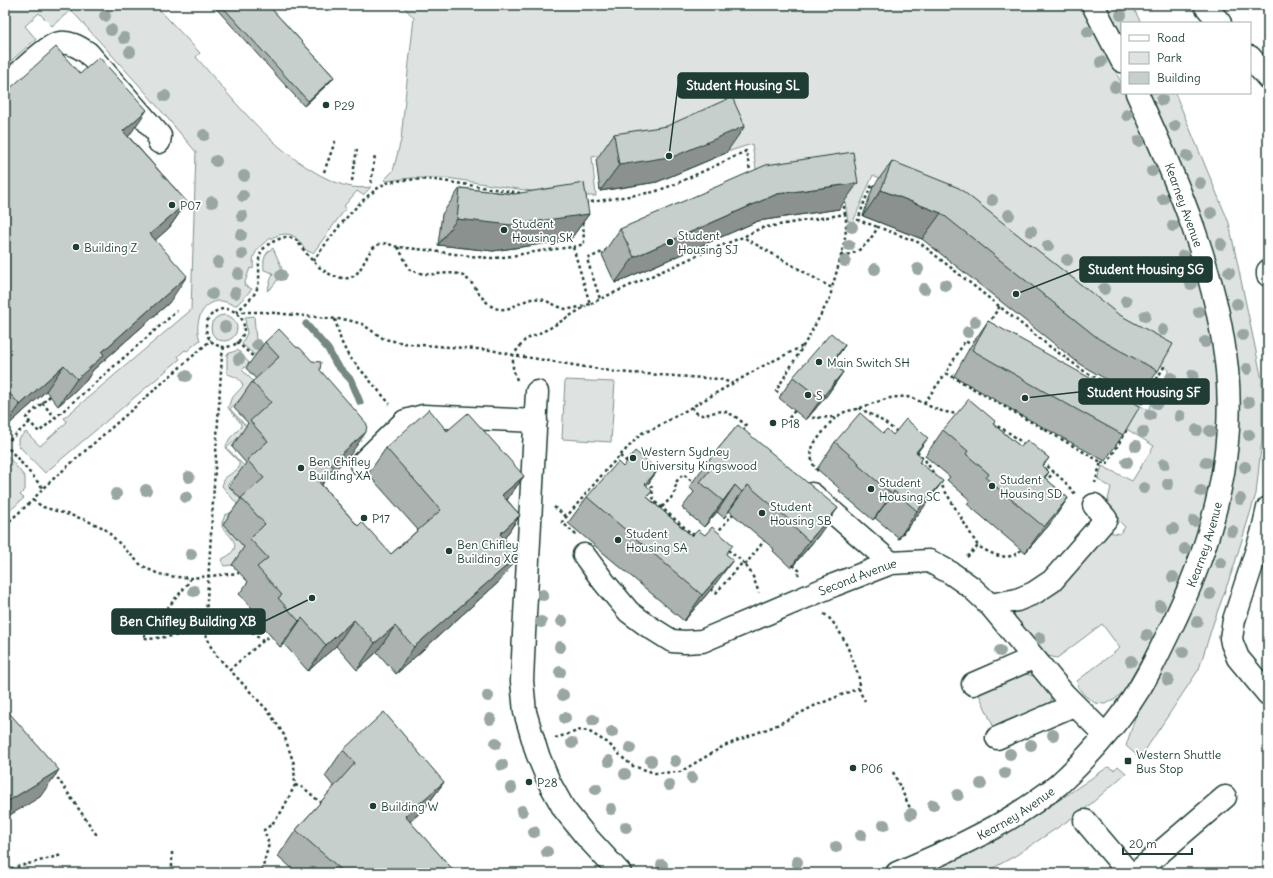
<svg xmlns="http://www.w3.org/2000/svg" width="1273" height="878" font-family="Delius,sans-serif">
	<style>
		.green { fill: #dee3e2; stroke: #7e908b }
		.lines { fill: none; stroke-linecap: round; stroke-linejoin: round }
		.stream { stroke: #758883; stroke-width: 7 }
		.minor-casing { stroke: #1f3d34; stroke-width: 25 }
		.path { stroke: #1f3d34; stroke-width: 2.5; stroke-dasharray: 3 3; stroke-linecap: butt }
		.minor { stroke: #fff; stroke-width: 22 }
		.tree { fill: #99a6a3 }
		.wall { fill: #abb2af; stroke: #1f3d34 }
		.shaded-wall { fill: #8b918f; stroke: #1f3d34 }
		.building { fill: #c7cfcc; stroke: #1f3d34 }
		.poi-dot { fill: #1f3d34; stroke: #fff; stroke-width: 1.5 }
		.labels { text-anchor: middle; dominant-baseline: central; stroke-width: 3.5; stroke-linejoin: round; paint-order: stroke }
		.poi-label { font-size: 12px; fill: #1f3d34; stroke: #fff; text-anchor: start }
		.street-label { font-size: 12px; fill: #1f3d34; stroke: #fff }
		.leader { fill: none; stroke: #1f3d34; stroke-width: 1.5 }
		.callout-dot { fill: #1f3d34; stroke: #fff; stroke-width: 1.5 }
		.callout { fill: #1f3d34; stroke: #1f3d34; stroke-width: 1.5 }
		.callout-label { font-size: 13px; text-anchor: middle; font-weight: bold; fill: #fff }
	</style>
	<rect width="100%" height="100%" fill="#fff"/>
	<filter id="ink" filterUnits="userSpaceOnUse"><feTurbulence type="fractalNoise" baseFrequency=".025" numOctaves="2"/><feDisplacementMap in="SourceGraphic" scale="8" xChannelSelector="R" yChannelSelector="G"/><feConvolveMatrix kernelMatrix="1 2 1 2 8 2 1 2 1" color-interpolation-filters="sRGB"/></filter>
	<g filter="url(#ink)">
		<g class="green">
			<path d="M 5,5 L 155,5 L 200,53 L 196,57 C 232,98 266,143 313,171 C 323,177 335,183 347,186 C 355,188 363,188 371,187 L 363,195 L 357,191 L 344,206 L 346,208 L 313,253 C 301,250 303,243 295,237 C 283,228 260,242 255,254 C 252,259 254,263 253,269 L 250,268 L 244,285 L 252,289 L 237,305 C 230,305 225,300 218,301 C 200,304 194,325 200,340 L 187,351 L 185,350 L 178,356 L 180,359 L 45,473 L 18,445 L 18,439 L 26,432 L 40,446 L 67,422 L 64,418 L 191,310 L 196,152 L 147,94 L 71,10 L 52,26 L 39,13 L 25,26 L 36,39 L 5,66 Z"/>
			<polygon points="402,5 1082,5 1122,84 1122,93 1126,93 1169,190 1194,260 1210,324 1218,389 1215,459 1205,512 1187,565 1162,623 1124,691 1114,700 1105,704 1095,703 1084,695 1078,687 1077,681 1120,648 1102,624 1057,658 1048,656 1015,617 1014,612 1108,532 1120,534 1125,527 1106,508 1111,487 1098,480 1102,466 1132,481 1154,446 1083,402 1093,380 1148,410 1169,370 1105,334 955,215 873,175 853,222 848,221 840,170 758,181 752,144 730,151 719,123 650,149 592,157 596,196 563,196 447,178 412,178 386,181 384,180 393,171 401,140 406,90 414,18"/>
			<polygon points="1104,5 1132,5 1141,23 1122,23 1122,41"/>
			<polygon points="1147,93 1175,93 1229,223 1262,380 1262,439 1256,494 1234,566 1213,624 1199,669 1140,758 1126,746 1135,718 1144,702 1186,623 1212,558 1237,377"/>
			<path d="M 273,248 L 281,266 L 282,274 L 273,286 L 267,291 L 273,273 L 264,270 C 263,260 264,253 273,248 Z"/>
			<circle cx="224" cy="328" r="13"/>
			<polygon points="254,316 256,340 262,347 256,356 242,344 247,333 245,317"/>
			<path d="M 238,350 L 249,363 L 242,370 L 256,384 L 230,409 L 248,428 L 227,448 L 245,467 L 227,485 L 245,504 L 247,550 L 232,565 L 224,566 L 221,560 C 223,558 227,557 229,555 C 243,544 228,535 222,527 L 222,523 L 225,515 C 231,513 236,510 237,504 L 222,486 L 225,478 L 239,468 L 239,462 L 227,450 L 226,446 L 230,438 L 241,427 L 241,425 L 240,422 L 228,408 L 231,399 L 243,386 C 241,378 234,376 227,374 L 227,354 Z"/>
			<polygon points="565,380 615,382 611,442 562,439"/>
			<path d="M 5,453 L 25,477 L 25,490 L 20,495 L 24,498 L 5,515 L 5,478 C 11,469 7,469 5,461 C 4,458 5,456 5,453 Z"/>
			<path d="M 1022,674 C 1027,674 1031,675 1035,677 C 1039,680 1051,693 1051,698 C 1052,701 1050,702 1049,704 L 994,728 L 978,692 Z"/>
			<polygon points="1118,766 1126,773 1084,810 1015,856 984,873 924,873 986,844 1052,805 1108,767 1114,770"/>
		</g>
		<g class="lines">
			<polyline class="stream" points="306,324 328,349 336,364 351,380 360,402"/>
			<g class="minor-casing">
				<g id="minor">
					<polyline points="1093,5 1122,61"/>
					<polyline points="1205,5 1220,23"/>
					<polyline points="1250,57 1268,78"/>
					<path d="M 5,86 C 16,76 43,49 56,44 C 68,40 79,47 88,53 L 160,136 L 159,142"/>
					<polyline points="1268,271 1268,275"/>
					<polyline points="537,392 524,634 522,681 525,712 537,753 549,782 564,809 584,834 620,873"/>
					<polyline points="361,464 405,421 423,416 536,421"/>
					<polyline points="812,494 891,563"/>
					<polyline points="1268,508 1262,534 1234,620 1231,638 1232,643 1238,658 1268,694"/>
					<path id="s1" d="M 584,555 L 604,582 L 629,612 L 648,626 L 672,641 L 685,642 L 702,641 L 834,585 L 891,563 L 929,561 L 951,573 L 971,587 L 990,605 L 1064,694 L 1105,735"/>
					<polyline points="990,605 1017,600 1034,593 1052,581 1106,519 1094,505"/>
					<polyline points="973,684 1033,658"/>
					<polyline points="997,738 1074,705"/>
					<polyline points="1085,821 1129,873"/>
					<path id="s2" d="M 897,873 C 944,853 992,832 1035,802 C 1042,796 1051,791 1058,785 C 1092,754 1127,713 1149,672 C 1156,659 1162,646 1168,634 C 1209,552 1236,463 1227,370 C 1217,272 1177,181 1137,93"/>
					<polyline points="1136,873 1225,797"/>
				</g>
			</g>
			<g class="path">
				<polyline points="324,172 336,139"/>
				<polyline points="352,181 357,149"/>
				<polyline points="371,183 375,155"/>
				<polyline points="877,187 872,185 865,200 858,220 878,227"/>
				<polyline points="843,200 845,214"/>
				<polyline points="585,203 654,192 673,185 719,164 746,151 751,175"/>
				<path d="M 398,247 L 410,270 C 416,272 421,274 428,274 C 439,275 451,271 461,275 C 475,281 479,299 493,307 C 507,314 519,302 531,299 C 543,296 555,307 566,309 C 574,309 583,306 590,304"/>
				<polyline points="573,247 584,244 583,219"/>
				<path d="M 607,250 L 587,259 L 600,299 L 705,252 L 743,237 L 761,228 L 845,214 C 850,233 837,269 832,288 L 743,237"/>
				<path d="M 841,255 C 859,256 870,241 878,227 L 920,243 L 1049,346 L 1084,371 L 1142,403 L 1164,367 L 1159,364"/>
				<path d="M 313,261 C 331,237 346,215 369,195 C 375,191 380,185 387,183 C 400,179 422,179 436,180 L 521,193"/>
				<circle cx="225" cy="328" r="19"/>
				<polyline points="236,312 264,312 348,320 362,324 384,339 409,344 491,350 513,355 616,372 719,379 732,383"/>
				<path d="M 236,312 C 243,306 252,299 256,291 C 266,269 246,252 279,239 C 286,236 291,236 297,241 C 308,256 322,276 343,278 C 365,281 363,247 381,244 C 388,242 392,246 398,247 C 407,248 417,249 426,250 C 447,253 468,256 489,258 C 500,258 511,256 522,254 C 539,251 556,249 573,247 L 590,304 L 600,299"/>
				<polyline points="335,319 341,341 348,355 390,404"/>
				<polyline points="988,324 1000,306"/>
				<polyline points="237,342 256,359"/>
				<polyline points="974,346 965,341 946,373 1101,462 1095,483"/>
				<polyline points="224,347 222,355 205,632 211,647 217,656 269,712 284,735 294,764 295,785 282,811 272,824 264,830 269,844 262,870"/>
				<polyline points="517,380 513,369 513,355 525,340 550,328 586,306"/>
				<polyline points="50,396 26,418 39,432 177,311"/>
				<polyline points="783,396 776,391 808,338 830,298 832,288"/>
				<polyline points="42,403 55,417"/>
				<polyline points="924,403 946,373"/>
				<path d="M 692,407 C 701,424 712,408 726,412 C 733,414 741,421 747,426 L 742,431"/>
				<polyline points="859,408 878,418 899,433"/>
				<polyline points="807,415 812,418 835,417"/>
				<polyline points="789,418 796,409"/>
				<path d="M 992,424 C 1005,429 1014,436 1025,445"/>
				<polyline points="5,444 43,488"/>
				<polyline points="5,444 30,422"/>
				<polyline points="917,451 925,460 936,477"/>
				<polyline points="620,456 630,464"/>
				<polyline points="1043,462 1065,482 1075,494"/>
				<polyline points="1101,462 1107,464 1126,431 1124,429"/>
				<path d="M 818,471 C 810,464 809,449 816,441 C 822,434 830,421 838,416 C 845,410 852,411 860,408 C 875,403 891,395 907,397 C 917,399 926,405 936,409 C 943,412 951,413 959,414"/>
				<polyline points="648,480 651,484 654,501 692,534 697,535"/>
				<polyline points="939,481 978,546"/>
				<polyline points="1045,482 1054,472"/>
				<polyline points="33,500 43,507 83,519 104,528 141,565 150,570 159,574 176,577 191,578 239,573"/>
				<polyline points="554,507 567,517"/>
				<polyline points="662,507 671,498 675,491 676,482 683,474 693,482"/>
				<polyline points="5,525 33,500 43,488 211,340"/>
				<polyline points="716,534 733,514"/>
				<polyline points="576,535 562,522 607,469 642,433 653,429 692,407 761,367 803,346"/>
				<polyline points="898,539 914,519"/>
				<polyline points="728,550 743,562 752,574 759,593"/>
				<path d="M 967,557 L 978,546 C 991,554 1009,563 1021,550"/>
				<polyline points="745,565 764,541"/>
				<polyline points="793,565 800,571 798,575"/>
				<polyline points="191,578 186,586 143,637 149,639 205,632 250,631 263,641"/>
				<polyline points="711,589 716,593 743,562"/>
				<path d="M 824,614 C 839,623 853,658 858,675 C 860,679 858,683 859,687 C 859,692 863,697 865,701"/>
				<polyline points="229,670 270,635"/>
				<polyline points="555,738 581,730 588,731 608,743 624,759 633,766 655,773 680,772 724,746 746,737 775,726 814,706 859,688"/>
				<polyline points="893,772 910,808"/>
				<polyline points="54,773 96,834 95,837"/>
				<polyline points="295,785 304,788 322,804"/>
				<polyline points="5,870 62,855"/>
				<polyline points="172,873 172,849"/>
			</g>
			<use href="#minor" class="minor"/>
		</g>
		<g class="tree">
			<circle cx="1121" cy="15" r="6"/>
			<circle cx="105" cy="16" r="6"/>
			<circle cx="111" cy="30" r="6"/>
			<circle cx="1088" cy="32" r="6"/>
			<circle cx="124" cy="38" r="6"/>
			<circle cx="130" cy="52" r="6"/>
			<circle cx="1101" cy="62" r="6"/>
			<circle cx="1115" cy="87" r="6"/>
			<circle cx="165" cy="96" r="6"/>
			<circle cx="1162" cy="100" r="6"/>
			<circle cx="1127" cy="115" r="6"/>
			<circle cx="1175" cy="126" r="6"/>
			<circle cx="204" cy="135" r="6"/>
			<circle cx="1139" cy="141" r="6"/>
			<circle cx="1187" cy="156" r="6"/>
			<circle cx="216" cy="161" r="6"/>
			<circle cx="1152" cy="171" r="6"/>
			<circle cx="244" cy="176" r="6"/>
			<circle cx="1200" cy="183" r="6"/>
			<circle cx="243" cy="196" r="6"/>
			<circle cx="1163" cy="199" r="6"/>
			<circle cx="992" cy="200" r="6"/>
			<circle cx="212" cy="202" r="6"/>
			<circle cx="1211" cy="213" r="6"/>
			<circle cx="1009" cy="215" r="6"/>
			<circle cx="242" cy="216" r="6"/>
			<circle cx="1173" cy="226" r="6"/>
			<circle cx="852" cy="227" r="6"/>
			<circle cx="1031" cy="231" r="6"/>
			<circle cx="241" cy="235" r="6"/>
			<circle cx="1221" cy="244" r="6"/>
			<circle cx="849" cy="245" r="6"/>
			<circle cx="1048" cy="246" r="6"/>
			<circle cx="242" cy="254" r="6"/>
			<circle cx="1183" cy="256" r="6"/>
			<circle cx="1067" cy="260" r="6"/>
			<circle cx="845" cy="261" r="6"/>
			<circle cx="218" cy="262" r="6"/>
			<circle cx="875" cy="269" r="6"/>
			<circle cx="918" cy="269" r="6"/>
			<circle cx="1229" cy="272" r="6"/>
			<circle cx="238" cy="274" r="6"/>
			<circle cx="1086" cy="274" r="6"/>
			<circle cx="281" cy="275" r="6"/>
			<circle cx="1191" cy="284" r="6"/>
			<circle cx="945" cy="285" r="6"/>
			<circle cx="924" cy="289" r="6"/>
			<circle cx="1104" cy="289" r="6"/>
			<circle cx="235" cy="293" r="6"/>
			<circle cx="212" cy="294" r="6"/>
			<circle cx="1126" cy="301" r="6"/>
			<circle cx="1237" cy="304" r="6"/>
			<circle cx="1199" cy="312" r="6"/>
			<circle cx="1145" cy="316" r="6"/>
			<circle cx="975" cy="322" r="6"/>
			<circle cx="225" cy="327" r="6"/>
			<circle cx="1163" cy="330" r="6"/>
			<circle cx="968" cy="332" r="6"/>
			<circle cx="1243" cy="335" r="6"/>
			<circle cx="1205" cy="342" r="6"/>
			<circle cx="257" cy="345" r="6"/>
			<circle cx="239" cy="359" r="6"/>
			<circle cx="1247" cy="369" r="6"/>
			<circle cx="1193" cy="375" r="6"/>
			<circle cx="186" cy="376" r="6"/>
			<circle cx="1171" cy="378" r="6"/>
			<circle cx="1249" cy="402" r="6"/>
			<circle cx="1157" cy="403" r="6"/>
			<circle cx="1150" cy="415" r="6"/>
			<circle cx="1180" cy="416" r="6"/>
			<circle cx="1197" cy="430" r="6"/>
			<circle cx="1210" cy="431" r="6"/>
			<circle cx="1143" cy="432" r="6"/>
			<circle cx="1249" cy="435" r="6"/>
			<circle cx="1136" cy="446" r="6"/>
			<circle cx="1127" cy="462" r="6"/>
			<circle cx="1206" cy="462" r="6"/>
			<circle cx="1164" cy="464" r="6"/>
			<circle cx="1245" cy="467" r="6"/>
			<circle cx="189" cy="477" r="6"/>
			<circle cx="1168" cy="484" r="6"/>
			<circle cx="1144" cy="488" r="6"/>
			<circle cx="146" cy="490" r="6"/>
			<circle cx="1201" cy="491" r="6"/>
			<circle cx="116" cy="494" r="6"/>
			<circle cx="186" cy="497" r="6"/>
			<circle cx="1240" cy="499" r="6"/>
			<circle cx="1194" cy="521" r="6"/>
			<circle cx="1173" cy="529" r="6"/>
			<circle cx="1232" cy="531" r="6"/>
			<circle cx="1185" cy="549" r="6"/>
			<circle cx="191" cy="554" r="6"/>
			<circle cx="1221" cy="563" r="6"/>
			<circle cx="1173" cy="577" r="6"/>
			<circle cx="194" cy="591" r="6"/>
			<circle cx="1210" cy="594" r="6"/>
			<circle cx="543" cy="595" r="6"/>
			<circle cx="1160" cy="606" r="6"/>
			<circle cx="562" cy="621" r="6"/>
			<circle cx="541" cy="622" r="6"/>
			<circle cx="1197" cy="622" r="6"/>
			<circle cx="1147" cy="635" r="6"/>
			<circle cx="1040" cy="638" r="6"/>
			<circle cx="560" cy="647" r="6"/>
			<circle cx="1000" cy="651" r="6"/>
			<circle cx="1183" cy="652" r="6"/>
			<circle cx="1131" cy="661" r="6"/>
			<circle cx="560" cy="672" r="6"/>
			<circle cx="1168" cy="680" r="6"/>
			<circle cx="563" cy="695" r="6"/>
			<circle cx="488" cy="696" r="6"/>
			<circle cx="565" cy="718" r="6"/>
			<circle cx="490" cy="719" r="6"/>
			<circle cx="593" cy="720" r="6"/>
			<circle cx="612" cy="732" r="6"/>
			<circle cx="1053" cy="735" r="6"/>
			<circle cx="496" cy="743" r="6"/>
			<circle cx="572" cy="743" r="6"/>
			<circle cx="1031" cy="745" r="6"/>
			<circle cx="630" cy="748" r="6"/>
			<circle cx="1010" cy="754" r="6"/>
			<circle cx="609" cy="761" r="6"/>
			<circle cx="651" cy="761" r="6"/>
			<circle cx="675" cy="761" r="6"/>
			<circle cx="502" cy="765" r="6"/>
			<circle cx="1005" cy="773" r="6"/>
			<circle cx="625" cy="774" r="6"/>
			<circle cx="692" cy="778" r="6"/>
			<circle cx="981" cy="784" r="6"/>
			<circle cx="669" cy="785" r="6"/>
			<circle cx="511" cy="788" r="6"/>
			<circle cx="596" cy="789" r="6"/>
			<circle cx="958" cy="795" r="6"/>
			<circle cx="933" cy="805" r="6"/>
			<circle cx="611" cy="809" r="6"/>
			<circle cx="522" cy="811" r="6"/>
			<circle cx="911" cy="814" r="6"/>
			<circle cx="884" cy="825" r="6"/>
			<circle cx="626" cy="827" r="6"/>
			<circle cx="534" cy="832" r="6"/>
			<circle cx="861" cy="835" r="6"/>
			<circle cx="836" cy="847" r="6"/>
			<circle cx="547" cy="852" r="6"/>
			<circle cx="797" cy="862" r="6"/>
			<circle cx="662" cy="865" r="6"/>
		</g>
		<g class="wall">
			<polygon points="213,5 268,5 334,77 330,82 304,106"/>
			<polygon points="5,93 128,136 187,202 169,228 155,240 169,303 93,370 86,381 58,406 46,391 5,428"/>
			<polygon points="614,134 726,153 657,182 600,191 596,160"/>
			<polygon points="892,161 1158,371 1139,398 1081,365 922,239 863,216 873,187"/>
			<polygon points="460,188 514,194 589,214 570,240 493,251 438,245 442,214"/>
			<polygon points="839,209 758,221 615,283 602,255 620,229"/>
			<polygon points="988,321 1123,435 1105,461 1028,419 954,376 970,347"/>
			<polygon points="265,342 296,347 320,370 348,458 328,476 322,485 358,526 391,554 418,530 368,474 386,448 447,431 524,476 507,500 520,515 504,539 500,581 396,674 377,652 357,670 336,646 308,671 284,644 280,647 270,635 260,624 263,620 239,594 248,582 232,565 244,547 223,524 241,499 229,486 246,463 232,447 248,423 234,408 252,382 256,379 246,368"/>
			<polygon points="845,345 832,364 843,372 828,394 806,420 779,398 793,377"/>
			<polygon points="993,424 1021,447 1049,458 1043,466 1049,472 1045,478 1068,498 1050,524 1025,553 967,504 970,500 947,480 950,477 925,456 943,430"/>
			<polygon points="738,425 819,535 791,568 773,551 774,549 729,511 724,518 717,512 704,527 682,508 694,492 689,487 708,461"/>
			<polygon points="883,433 917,453 920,462 924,507 899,538 875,518 873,520 839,491 840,489 817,469 835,442"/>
			<polygon points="623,467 658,470 646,486 652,491 647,497 692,536 727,555 714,586 684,621 568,523 587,497"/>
			<polygon points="343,750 444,782 425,808 410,822 456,873 297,873 278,856 296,830 334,787 325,776"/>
		</g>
		<g class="shaded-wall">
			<polygon points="334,77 330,82 304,106 308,101"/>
			<polygon points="147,110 129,136 105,157 123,131"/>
			<polygon points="745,126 726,153 657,182 600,191 619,165"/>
			<polygon points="858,183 839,209 758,221 615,283 634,257 777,194"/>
			<polygon points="881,190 941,213 922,239 863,216"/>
			<polygon points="187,202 169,228 132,261 150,234"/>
			<polygon points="589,214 570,240 493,251 438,245 457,219"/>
			<polygon points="187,276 169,303 93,370 86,381 58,406 77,379 102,352"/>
			<polygon points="845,345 831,366 831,363"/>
			<polygon points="64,365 46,391 5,428 5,426 20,405"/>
			<polygon points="843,372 828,394 806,420 821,399"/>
			<polygon points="366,432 348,458 328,476 315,494 300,507 330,464"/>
			<polygon points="928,438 909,464 916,452"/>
			<polygon points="658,470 639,496 645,484"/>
			<polygon points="524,476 505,502 502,495"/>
			<polygon points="943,481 924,507 899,538 917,511"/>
			<polygon points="735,485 717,512 704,527 723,501"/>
			<polygon points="748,485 729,511 724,518 742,492"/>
			<polygon points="894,491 875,518 873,520 892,494"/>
			<polygon points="1068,498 1050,524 1025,553 1044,527"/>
			<polygon points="838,508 819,535 791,568 809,541"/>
			<polygon points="520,515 502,542 500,534"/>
			<polygon points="519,555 500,581 396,674 414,647"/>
			<polygon points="733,560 714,586 684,621 702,595"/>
			<polygon points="302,618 284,644 280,647 299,621"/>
			<polygon points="354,620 336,646 308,671 326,645"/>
			<polygon points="395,626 377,652 357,670 375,643"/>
			<polygon points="59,770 40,797 5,818 5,803"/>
			<polygon points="444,782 425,808 387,842 405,816"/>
		</g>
		<g class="building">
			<polygon points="221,5 268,5 334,77 308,101"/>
			<polygon points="56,47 80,74 99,57 147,110 123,131 187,202 150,234 187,276 102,352 104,355 77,379 64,365 20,405 5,388 5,93"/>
			<polygon points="732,97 745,126 675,156 619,165 614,134 667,126"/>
			<polygon points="853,152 858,183 777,194 634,257 620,229 766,165"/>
			<polygon points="892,161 959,188 1118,314 1173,344 1158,371 1099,339 941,213 881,190"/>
			<polygon points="584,183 589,214 511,225 457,219 460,188 514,194"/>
			<polygon points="988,321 1140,406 1123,435 1047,393 972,350"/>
			<polygon points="279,329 296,347 300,348 312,361 321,362 320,370 367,424 366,432 330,464 334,468 318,481 358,526 362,522 391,554 441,510 386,448 429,409 447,431 468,413 524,476 502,495 520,515 500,534 519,555 414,647 395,626 375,643 354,620 326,645 302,618 299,621 288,609 278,598 282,595 257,567 268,558 250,539 265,524 241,498 264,478 247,460 268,441 250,421 271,402 252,382 279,357 265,342"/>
			<polygon points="831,333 845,345 831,363 843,372 821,399 793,377"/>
			<polygon points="969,399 995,421 993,424 1021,447 1027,440 1049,458 1042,466 1049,472 1044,477 1068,498 1044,527 986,478 989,474 966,454 968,451 943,430"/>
			<polygon points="860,413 883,433 887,429 893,435 906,419 928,438 916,452 923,458 919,462 943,481 917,511 894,491 892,494 858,465 859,463 835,442"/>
			<polygon points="738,425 838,508 809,541 791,525 793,523 748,485 742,492 735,485 723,501 700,482 713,466 708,461"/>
			<polygon points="635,451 658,470 645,484 652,491 647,497 692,536 698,530 705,535 712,527 733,545 726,554 733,560 702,595 587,497 618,462 623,467"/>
			<polygon points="5,708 59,770 5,803"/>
			<polygon points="384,712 444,782 405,816 456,873 345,873 296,830 355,763 343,750"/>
		</g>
	</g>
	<g class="poi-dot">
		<circle cx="326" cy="105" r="4"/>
		<circle cx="172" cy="205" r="4"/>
		<circle cx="504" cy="230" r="4"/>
		<circle cx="670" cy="242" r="4"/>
		<circle cx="76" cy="247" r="4"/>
		<circle cx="819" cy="362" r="4"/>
		<circle cx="808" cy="395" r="4"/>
		<circle cx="773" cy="423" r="4"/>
		<circle cx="633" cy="458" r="4"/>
		<circle cx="301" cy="468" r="4"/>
		<circle cx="992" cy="486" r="4"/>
		<circle cx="871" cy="489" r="4"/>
		<circle cx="762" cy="513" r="4"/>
		<circle cx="364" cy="518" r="4"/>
		<circle cx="618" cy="540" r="4"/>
		<circle cx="449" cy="551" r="4"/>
		<rect x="1124" y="757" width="8" height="8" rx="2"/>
		<circle cx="853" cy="768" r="4"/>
		<circle cx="529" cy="782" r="4"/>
		<circle cx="373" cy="806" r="4"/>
	</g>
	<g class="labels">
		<g class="poi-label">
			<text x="334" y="105">P29</text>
			<text x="180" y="205">P07</text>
			<text x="512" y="223">Student<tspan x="512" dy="14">Housing SK</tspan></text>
			<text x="678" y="235">Student<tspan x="678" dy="14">Housing SJ</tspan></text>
			<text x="84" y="247">Building Z</text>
			<text x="827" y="362">Main Switch SH</text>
			<text x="816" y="395">S</text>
			<text x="781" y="423">P18</text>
			<text x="641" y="451">Western Sydney<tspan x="641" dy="14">University Kingswood</tspan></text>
			<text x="309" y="461">Ben Chifley<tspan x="309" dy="14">Building XA</tspan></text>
			<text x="1000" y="479">Student<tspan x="1000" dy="14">Housing SD</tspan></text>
			<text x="879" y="482">Student<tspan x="879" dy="14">Housing SC</tspan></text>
			<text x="770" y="506">Student<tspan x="770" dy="14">Housing SB</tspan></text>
			<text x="372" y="518">P17</text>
			<text x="626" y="533">Student<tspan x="626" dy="14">Housing SA</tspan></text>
			<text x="457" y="544">Ben Chifley<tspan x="457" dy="14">Building XC</tspan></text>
			<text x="1136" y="754">Western Shuttle<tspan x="1136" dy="14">Bus Stop</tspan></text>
			<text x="861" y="768">P06</text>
			<text x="537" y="782">P28</text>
			<text x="381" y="806">Building W</text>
		</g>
		<g class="street-label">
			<text transform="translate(1184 205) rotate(70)">Kearney Avenue</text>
			<text stroke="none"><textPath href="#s2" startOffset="469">Kearney Avenue</textPath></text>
			<text stroke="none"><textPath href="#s1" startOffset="323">Second Avenue</textPath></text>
			<text stroke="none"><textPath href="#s2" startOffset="133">Kearney Avenue</textPath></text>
		</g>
	</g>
	<path class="leader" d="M669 156L678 85M1016 294L1080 269M1025 398L1079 392M312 598L265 621"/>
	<g class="callout-dot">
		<circle cx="669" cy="156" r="4"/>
		<circle cx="1016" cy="294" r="4"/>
		<circle cx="1025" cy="398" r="4"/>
		<circle cx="312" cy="598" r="4"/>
	</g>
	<g class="callout">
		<rect x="678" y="73" width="130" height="25" rx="4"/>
		<rect x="1080" y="257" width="132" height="25" rx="4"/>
		<rect x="1079" y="379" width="130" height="25" rx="4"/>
		<rect x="112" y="609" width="153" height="25" rx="4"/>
	</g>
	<g class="callout-label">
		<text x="743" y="90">Student Housing SL</text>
		<text x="1146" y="274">Student Housing SG</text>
		<text x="1144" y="397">Student Housing SF</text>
		<text x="188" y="626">Ben Chifley Building XB</text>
	</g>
	<rect width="1273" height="878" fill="none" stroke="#fff" stroke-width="20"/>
	<rect x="10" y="10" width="1253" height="858" fill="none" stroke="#1f3d34" stroke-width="1.5" filter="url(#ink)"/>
	<rect x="1121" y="22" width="130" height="72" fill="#ffffff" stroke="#a5b1ae"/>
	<rect x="1129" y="35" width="20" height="6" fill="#ffffff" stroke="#a5b1ae"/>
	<text x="1157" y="42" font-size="12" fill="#1f3d34">Road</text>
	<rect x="1129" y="52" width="20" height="12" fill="#dee3e2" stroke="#a5b1ae"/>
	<text x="1157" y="62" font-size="12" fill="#1f3d34">Park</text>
	<rect x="1129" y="72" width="20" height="12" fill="#c7cfcc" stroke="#a5b1ae"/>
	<text x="1157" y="82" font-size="12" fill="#1f3d34">Building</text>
	<path d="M1123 848v6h69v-6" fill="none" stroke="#1f3d34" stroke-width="2"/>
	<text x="1129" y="848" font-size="12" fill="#1f3d34" stroke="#ffffff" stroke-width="3" paint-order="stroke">20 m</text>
</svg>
